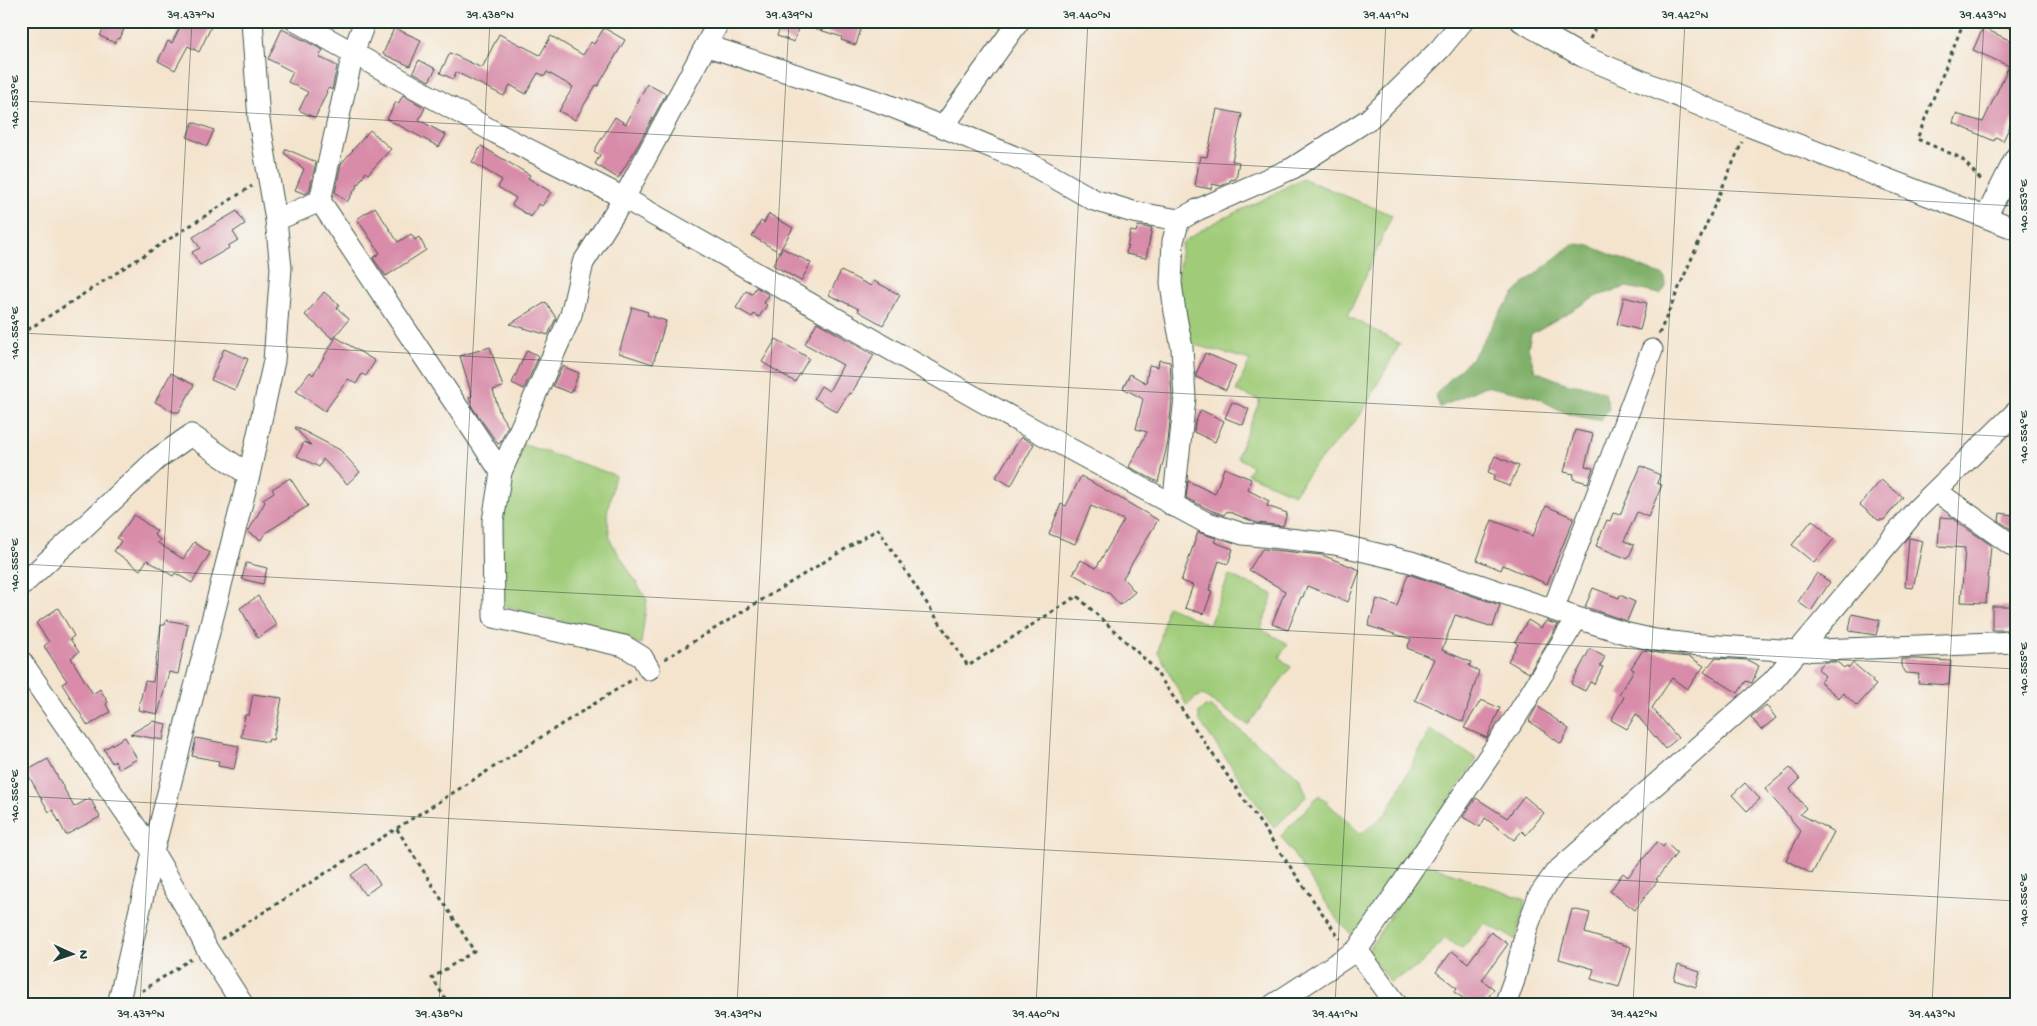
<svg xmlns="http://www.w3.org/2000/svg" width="2037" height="1026" font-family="'Gochi Hand',sans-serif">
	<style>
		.green { fill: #a0cc79; stroke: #608456 }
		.forest { fill: #80b069; stroke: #50764e }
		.building { fill: #d88ca9 }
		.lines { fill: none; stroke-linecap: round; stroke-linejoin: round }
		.minor-casing { stroke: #3f564b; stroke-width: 23 }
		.path { stroke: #3f564b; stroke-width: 3; stroke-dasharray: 4 4; stroke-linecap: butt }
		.minor { stroke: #fff; stroke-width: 21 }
		.ticks { fill: none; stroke: #1f3d34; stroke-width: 1; stroke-opacity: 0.45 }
		.neatline { fill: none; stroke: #1f3d34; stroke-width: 2 }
		.ticks-label { font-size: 12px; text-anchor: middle; fill: #1f3d34 }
	</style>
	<rect width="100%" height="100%" fill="#f6f6f2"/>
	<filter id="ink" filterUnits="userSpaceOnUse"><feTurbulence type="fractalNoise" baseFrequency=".02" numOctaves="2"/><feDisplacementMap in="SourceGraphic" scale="10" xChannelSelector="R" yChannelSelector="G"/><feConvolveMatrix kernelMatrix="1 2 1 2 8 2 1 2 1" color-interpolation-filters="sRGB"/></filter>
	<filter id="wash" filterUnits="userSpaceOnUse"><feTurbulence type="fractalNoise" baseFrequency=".0096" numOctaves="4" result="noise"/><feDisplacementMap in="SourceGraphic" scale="20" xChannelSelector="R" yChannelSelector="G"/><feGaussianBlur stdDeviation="1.12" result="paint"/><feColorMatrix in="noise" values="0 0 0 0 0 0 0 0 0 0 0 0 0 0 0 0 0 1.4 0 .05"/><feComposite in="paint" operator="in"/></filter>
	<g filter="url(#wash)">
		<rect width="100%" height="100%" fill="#f4e4ce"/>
		<g class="green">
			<path d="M 1302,178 L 1392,215 L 1348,316 L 1400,344 L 1359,417 L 1311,470 L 1294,494 L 1247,474 L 1252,466 L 1237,457 L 1260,400 L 1236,391 L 1250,360 L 1191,344 L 1177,288 L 1182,244 C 1204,225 1232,215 1258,202 C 1273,195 1287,186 1302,178 Z"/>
			<polygon points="522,444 615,475 607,514 610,540 647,600 641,644 499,604 503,498"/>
			<polygon points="1229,575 1273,594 1261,629 1288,644 1279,657 1291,667 1248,725 1203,695 1195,698 1187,706 1158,652 1167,606 1209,625"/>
			<polygon points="1205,706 1211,707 1300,778 1307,796 1274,828 1199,720 1199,712"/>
			<polygon points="1430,730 1477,759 1360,930 1353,936 1339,922 1281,836 1319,795 1361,834 1387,813"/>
			<polygon points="1425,863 1526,900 1516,940 1485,923 1462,948 1444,939 1419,966 1390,982 1367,952"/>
		</g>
		<path class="forest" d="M 1578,244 L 1590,246 L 1664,276 C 1667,283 1667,289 1660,294 L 1627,287 L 1597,296 L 1531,334 L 1528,348 L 1535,371 L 1568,384 L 1590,387 L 1605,393 L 1609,408 L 1601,421 L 1568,414 L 1533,396 L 1485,386 L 1440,407 L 1435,395 L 1451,378 L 1473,357 L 1501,311 L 1521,286 L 1570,246 Z"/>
		<g id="blocks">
			<g class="building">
				<polygon points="106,21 127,21 120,39 118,38 115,43 100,36"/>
				<polygon points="183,21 214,21 199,52 188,46 175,70 158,61 168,41 172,43"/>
				<polygon points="782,21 800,21 794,42 777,36"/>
				<polygon points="802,21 851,21 862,25 856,45 841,40 842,37 801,24"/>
				<polygon points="394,28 421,40 410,66 383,54"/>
				<polygon points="604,28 625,40 598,86 596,85 575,120 559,111 573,87 547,72 545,76 538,73 526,94 510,85 504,96 456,72 453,79 440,73 450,53 482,68 499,34 540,55 551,36 583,55 591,42 594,44"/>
				<polygon points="1983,28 2016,43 2016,113 2003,141 1996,137 1994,141 1953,123 1956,114 1983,122 2009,66 1973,50"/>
				<polygon points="282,29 323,50 319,57 337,66 332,90 329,88 326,91 327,92 315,118 299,110 308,92 288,82 293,72 268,59"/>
				<polygon points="419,60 436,69 429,81 413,72"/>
				<polygon points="647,84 666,94 638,145 618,178 595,164 600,155 594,151 615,117 626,124"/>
				<polygon points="403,95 425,108 419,120 446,135 439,147 387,119 396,102 398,104"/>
				<polygon points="1217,109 1242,114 1232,161 1239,162 1236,179 1230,180 1230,182 1221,186 1212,184 1211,189 1195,186 1200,156 1207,157"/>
				<polygon points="193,122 214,130 207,146 187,137"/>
				<polygon points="370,130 391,149 368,174 366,172 347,202 335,192 341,164"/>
				<polygon points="481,146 530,175 528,178 551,192 542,206 539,204 531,217 512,205 516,198 498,187 502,180 472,162"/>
				<polygon points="286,149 316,162 309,192 305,194 295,190 304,169 284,153"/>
				<polygon points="375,207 398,242 411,234 415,240 419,237 426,250 386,276 373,258 380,253 357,219"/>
				<polygon points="237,211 245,224 233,232 238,240 228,246 229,248 200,265 192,252 200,248 193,237"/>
				<polygon points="769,214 793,228 779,252 752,236 761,221 764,223"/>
				<polygon points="1138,226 1152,228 1146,258 1126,254 1130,231 1136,232"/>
				<polygon points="782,248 811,263 801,281 773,265"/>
				<polygon points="841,271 871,286 874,281 900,295 883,325 858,311 859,309 829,295"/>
				<polygon points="756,287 769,295 764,303 767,305 759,317 754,314 752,317 736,308 746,291 752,294"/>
				<polygon points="324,292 339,305 337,308 349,319 333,339 305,315"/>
				<polygon points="1624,297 1647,303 1640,330 1617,324"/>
				<polygon points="546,302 556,318 548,335 510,324"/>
				<polygon points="632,307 648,312 647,315 666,321 653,364 619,353"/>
				<polygon points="817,322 874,355 851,394 849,393 837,412 814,398 821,386 829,391 843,365 805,344"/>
				<polygon points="336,337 375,361 366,376 362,374 356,384 348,379 325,411 296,391 310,372 313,375"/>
				<polygon points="776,339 809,358 795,382 762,362"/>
				<polygon points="490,347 503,387 493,390 500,414 508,426 500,443 498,444 472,407 469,397 472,396 460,356"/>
				<polygon points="224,349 248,359 235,390 211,380"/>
				<polygon points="527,350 539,356 524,389 512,383"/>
				<polygon points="1205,353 1236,366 1226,390 1196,377 1196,374"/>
				<polygon points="1159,360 1170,362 1172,398 1168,442 1158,482 1129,467 1147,432 1136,429 1143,399 1123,388 1130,374 1146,383 1149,365 1158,367"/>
				<polygon points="562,366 579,373 571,393 553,386"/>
				<polygon points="171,373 194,385 179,412 174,412 155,402"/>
				<polygon points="1232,402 1249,409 1243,425 1225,418"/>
				<polygon points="1201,410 1224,421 1215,442 1194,432 1195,423"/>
				<polygon points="296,427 340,450 360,472 347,484 323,459 319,467 297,456 304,442 311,445 295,428"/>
				<polygon points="1575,430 1593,434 1585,466 1593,468 1588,483 1573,479 1574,474 1564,472"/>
				<polygon points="1021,437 1034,444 1011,486 996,477"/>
				<polygon points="1495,456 1519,466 1509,486 1493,480 1495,475 1488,472"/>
				<polygon points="1641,466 1660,475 1657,483 1662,485 1648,517 1637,512 1624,541 1634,545 1628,559 1596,546 1607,520 1610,521 1613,513 1620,515"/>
				<polygon points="1224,468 1251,479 1248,490 1269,501 1267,506 1287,513 1283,526 1257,523 1227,511 1224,515 1210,510 1186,498 1188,481 1215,494"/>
				<polygon points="1081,476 1158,520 1123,578 1135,592 1120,605 1110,594 1073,574 1081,560 1096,568 1124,520 1091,506 1075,544 1049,534 1061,504 1066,506"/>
				<polygon points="290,478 308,506 265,533 261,540 248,532 265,502 263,499 274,492 272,489"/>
				<polygon points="1881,480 1903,497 1884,520 1878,520 1860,505"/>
				<polygon points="1546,506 1574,518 1547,584 1503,565 1501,570 1477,560 1492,520 1533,536"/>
				<polygon points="2000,513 2013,515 2011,529 1999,521"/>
				<polygon points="134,515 157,531 154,535 160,540 158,543 183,559 194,542 210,553 192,583 175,573 173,576 147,560 140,570 114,551 121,541 117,538"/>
				<polygon points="1940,517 1953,518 1959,523 1959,525 1963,526 1991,545 1986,603 1961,602 1965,548 1938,546"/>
				<polygon points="1812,520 1834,539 1814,563 1792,545"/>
				<polygon points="1198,532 1216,538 1214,542 1233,549 1228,564 1219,561 1209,590 1212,591 1204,614 1185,608 1193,585 1181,581"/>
				<polygon points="1909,538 1923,541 1913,588 1905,587"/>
				<polygon points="1262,549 1322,555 1360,570 1348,602 1307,586 1303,597 1301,597 1288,630 1272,624 1285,591 1249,570"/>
				<polygon points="246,563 267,568 263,584 242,579"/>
				<polygon points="1817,573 1830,582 1811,611 1798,602"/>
				<polygon points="1408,574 1500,605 1493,627 1455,615 1442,650 1471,662 1469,666 1479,671 1463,722 1415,700 1434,659 1407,648 1411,639 1368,626 1377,599 1397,606"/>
				<polygon points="1593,588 1619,598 1620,595 1635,602 1627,621 1585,607"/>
				<polygon points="258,596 277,625 258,638 240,608"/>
				<rect x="1992" y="606" width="21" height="24"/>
				<polygon points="58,608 74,636 70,639 79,652 71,658 93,694 100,689 108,702 106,704 110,712 88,726 62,684 67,681 44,646 49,642 36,623"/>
				<polygon points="1852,614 1880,620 1876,635 1849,631"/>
				<polygon points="166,620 188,624 178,674 169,672 158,714 138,710 145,681 153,682 161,625 165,625"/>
				<polygon points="1528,620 1541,628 1546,621 1558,625 1529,673 1508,661 1518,644 1515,642"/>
				<polygon points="1590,649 1605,657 1600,666 1603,667 1594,684 1590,682 1585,691 1571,684"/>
				<polygon points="1643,650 1669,655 1690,657 1704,666 1687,689 1672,678 1652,708 1678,738 1665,749 1636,714 1627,729 1611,720 1624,697 1619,694 1634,670 1631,668"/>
				<polygon points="1715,658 1747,660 1759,666 1752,683 1746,681 1738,693 1704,672"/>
				<polygon points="1901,659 1918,659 1951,661 1949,685 1918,683 1919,674 1906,673 1901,665"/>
				<polygon points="1824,662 1837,662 1844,668 1846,666 1849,668 1853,663 1873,680 1872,682 1876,685 1857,706 1843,693 1839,698 1820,682 1825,676 1818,669"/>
				<polygon points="253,694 282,698 276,729 275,729 273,740 269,739 268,742 241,737 245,715 249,715"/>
				<polygon points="1481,700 1500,708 1487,738 1464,728"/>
				<polygon points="1766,705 1776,718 1761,730 1751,717"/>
				<polygon points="1537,706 1569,729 1561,744 1529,721"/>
				<polygon points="153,721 166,724 163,740 130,734"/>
				<polygon points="125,737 137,759 119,769 115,761 112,763 104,749"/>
				<polygon points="196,738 239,746 234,769 218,766 219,761 192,756"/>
				<polygon points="48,759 74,807 90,798 100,817 66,835 53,810 49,812 26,771"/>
				<polygon points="1790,768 1800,779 1790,789 1806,808 1800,814 1834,832 1812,874 1786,860 1801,831 1765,789"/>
				<polygon points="1745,783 1760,799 1747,811 1732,795"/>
				<polygon points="1524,796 1544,813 1526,835 1522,831 1514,840 1485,818 1480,827 1463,817 1476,798 1507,818"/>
				<polygon points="1657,842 1663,847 1666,843 1677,853 1656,879 1658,880 1635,910 1610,891 1623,873 1628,877"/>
				<polygon points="366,864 380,884 365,895 351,875"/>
				<polygon points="1572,909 1590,913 1585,933 1631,947 1619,987 1591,979 1594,969 1559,959"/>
				<polygon points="1491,932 1508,944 1482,980 1494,989 1483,1005 1476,1005 1467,998 1466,1000 1454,992 1457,988 1436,972 1452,951 1468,963"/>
				<polygon points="1678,965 1700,972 1696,987 1674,980"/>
			</g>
		</g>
	</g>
	<g filter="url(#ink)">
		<use href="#blocks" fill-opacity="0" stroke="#3f564b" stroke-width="1"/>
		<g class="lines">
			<g class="minor-casing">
				<g id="minor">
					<polyline points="296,21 496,133 624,198 985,403 1205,522 1243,534 1335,544 1411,562 1577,618 1628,634 1655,640 1688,644 1797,651 2016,642"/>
					<polyline points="1521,21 1582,56 1749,126 2016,229"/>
					<polyline points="708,46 885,104 943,127 1027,162 1094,200 1133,212 1179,220"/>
					<polyline points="943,127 1019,21"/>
					<polyline points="320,201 501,472 571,315 583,263 624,198 719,21"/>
					<polyline points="1986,217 2016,157"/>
					<polyline points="276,220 320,201 353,53 365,21"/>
					<polyline points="501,472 493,521 494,617 624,646 642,657 649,669"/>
					<polyline points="1936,491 2016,548"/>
					<polyline points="1173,506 1185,398 1182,348 1175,312 1171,283 1173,241 1179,220 1197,210 1293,168 1369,119 1440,49 1463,21"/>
					<polyline points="21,586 157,459 191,435 249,475"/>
					<polyline points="1553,610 1652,350"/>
					<polyline points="21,661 153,852 188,911 207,949 243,1005"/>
					<polyline points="118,1005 153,852 249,475 274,361 281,268 276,220 259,120 252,21"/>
					<polyline points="1273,1005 1357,950"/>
					<polyline points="1397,1005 1357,950 1516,717 1577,618"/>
					<polyline points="1505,1005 1514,980 1527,928 1539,896 1555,873 1773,681 1917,509 2016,412"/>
				</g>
			</g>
			<g class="path">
				<polyline points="1964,21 1917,139 1961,158 1983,182"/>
				<polyline points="1993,21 2016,29"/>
				<polyline points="1590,39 1598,21"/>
				<polyline points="21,334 252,186"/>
				<polyline points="1659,334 1742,142"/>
				<polyline points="665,659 878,529 968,666 1077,596 1152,666 1340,939"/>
				<polyline points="397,829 474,951 432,978 448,1003 445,1005"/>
				<polyline points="221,939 635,678"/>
				<polyline points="142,991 191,959"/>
			</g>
			<use href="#minor" class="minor"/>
		</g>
	</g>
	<path class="ticks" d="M 21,101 L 2016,206M 21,333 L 2016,437M 21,564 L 2016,669M 21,796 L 2016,901M 140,1005 L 192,21M 439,1005 L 490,21M 737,1005 L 789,21M 1036,1005 L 1088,21M 1335,1005 L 1386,21M 1633,1005 L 1685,21M 1932,1005 L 1984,21"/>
	<rect width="2037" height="1026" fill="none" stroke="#f6f6f2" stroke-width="55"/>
	<g transform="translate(72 954) rotate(93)" stroke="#f6f6f2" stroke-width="4" paint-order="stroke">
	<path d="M0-4L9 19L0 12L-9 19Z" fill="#1f3d34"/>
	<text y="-8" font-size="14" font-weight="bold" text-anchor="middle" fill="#1f3d34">N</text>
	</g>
	<rect x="28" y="28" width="1982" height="970" class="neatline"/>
	<g class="ticks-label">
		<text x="191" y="18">39.437°N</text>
		<text x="490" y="18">39.438°N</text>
		<text x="789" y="18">39.439°N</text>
		<text x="1087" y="18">39.440°N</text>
		<text x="1386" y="18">39.441°N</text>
		<text x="1685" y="18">39.442°N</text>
		<text x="1983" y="18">39.443°N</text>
		<text transform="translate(14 102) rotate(-90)" y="4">140.553°E</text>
		<text transform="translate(2023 206) rotate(-90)" y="4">140.553°E</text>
		<text transform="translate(14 333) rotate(-90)" y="4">140.554°E</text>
		<text transform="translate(2023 437) rotate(-90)" y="4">140.554°E</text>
		<text transform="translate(14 565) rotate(-90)" y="4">140.555°E</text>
		<text transform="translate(2023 669) rotate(-90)" y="4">140.555°E</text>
		<text transform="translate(14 796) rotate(-90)" y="4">140.556°E</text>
		<text transform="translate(2023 900) rotate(-90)" y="4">140.556°E</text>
		<text x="141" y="1017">39.437°N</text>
		<text x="439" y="1017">39.438°N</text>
		<text x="738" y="1017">39.439°N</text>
		<text x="1036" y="1017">39.440°N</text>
		<text x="1335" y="1017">39.441°N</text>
		<text x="1634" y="1017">39.442°N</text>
		<text x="1932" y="1017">39.443°N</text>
	</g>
</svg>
